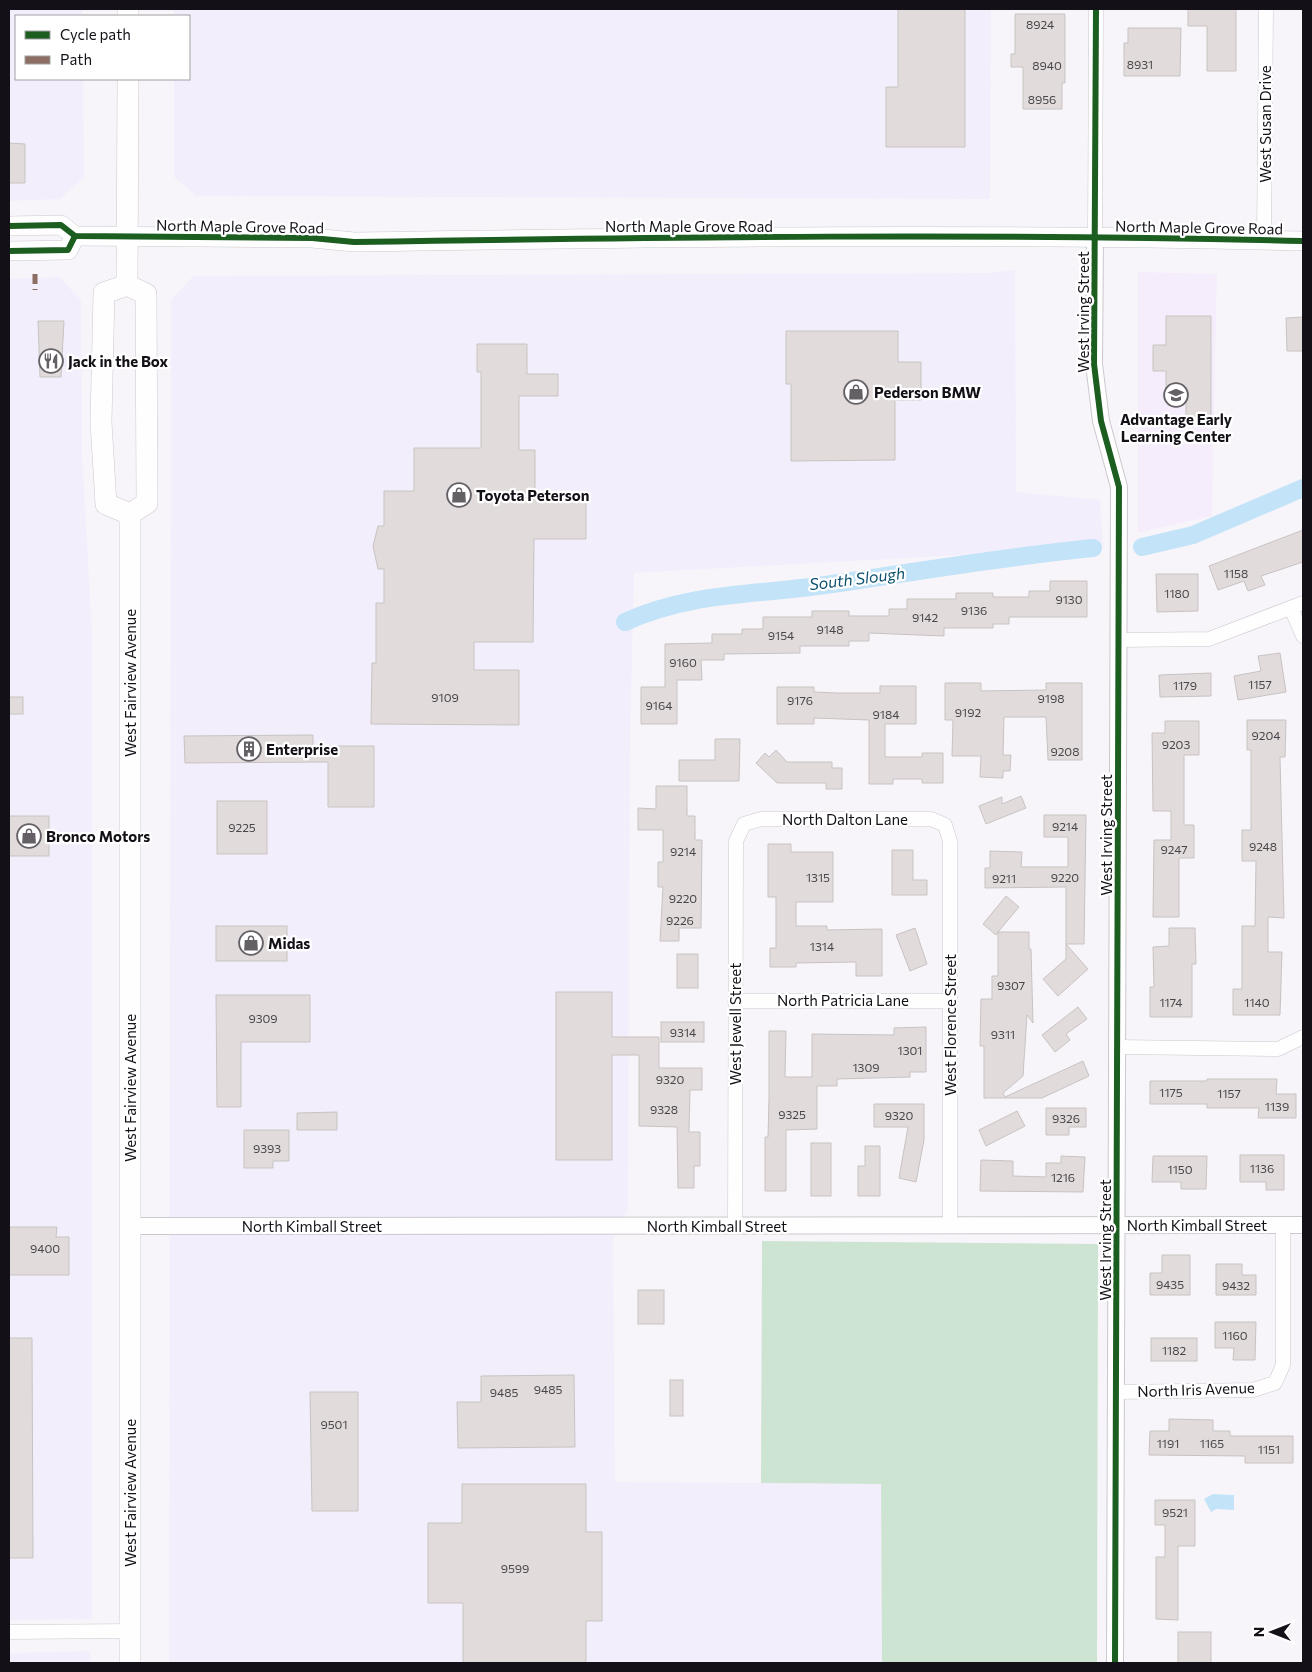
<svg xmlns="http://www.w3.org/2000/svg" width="1312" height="1672" font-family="Commissioner,sans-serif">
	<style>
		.commercial { fill: #f3eefc }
		.built { fill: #f5edfc }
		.green { fill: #cde4d2 }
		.water { fill: #c3e3f8 }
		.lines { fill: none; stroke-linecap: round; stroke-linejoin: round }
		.canal { stroke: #c3e3f8; stroke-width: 18 }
		.building { fill: #e1dcdb; stroke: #c8c3c2 }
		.minor-casing { stroke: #ccc8ce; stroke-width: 15 }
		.tertiary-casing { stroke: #ccc8ce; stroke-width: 18 }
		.secondary-casing { stroke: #ccc8ce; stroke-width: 20 }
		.primary-casing { stroke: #ccc8ce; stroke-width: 22 }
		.minor { stroke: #fefefe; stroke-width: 14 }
		.tertiary { stroke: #fefefe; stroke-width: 16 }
		.secondary { stroke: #fefefe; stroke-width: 19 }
		.primary { stroke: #fefefe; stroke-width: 21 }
		.quiet { stroke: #8d6e63; stroke-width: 5; stroke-dasharray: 10 5; stroke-linecap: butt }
		.cycleway-casing { stroke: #fff; stroke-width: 9 }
		.cycleway { stroke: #1b5e20; stroke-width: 6 }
		.labels { text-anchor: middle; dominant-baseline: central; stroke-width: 4.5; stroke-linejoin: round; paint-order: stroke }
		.number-label { font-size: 12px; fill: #4a454a }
		.street-label { font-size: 15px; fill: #141017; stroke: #fff }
		.poi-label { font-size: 15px; font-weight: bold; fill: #141017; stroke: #fff; text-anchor: start }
		.water-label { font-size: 16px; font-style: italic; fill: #0d5170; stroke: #fff }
	</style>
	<rect width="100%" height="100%" fill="#f8f5fa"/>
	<g class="commercial">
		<polygon points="9,9 82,9 82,16 16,16 16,79 83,79 84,177 60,199 9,201"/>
		<polygon points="174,9 991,9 990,199 196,196 174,177 174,79 189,79 189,16 174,16"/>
		<polygon points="1015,270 1016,492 1100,500 1103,547 634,573 630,738 628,1209 613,1240 615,1482 881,1484 882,1663 169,1663 171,300 193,276 988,273"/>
		<polygon points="59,277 81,300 82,452 92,632 92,1619 9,1620 9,279"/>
		<polygon points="90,1651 90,1663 9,1663 9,1653"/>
	</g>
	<polygon class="built" points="1138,272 1217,274 1212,516 1138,533"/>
	<polygon class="green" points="762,1241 1098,1244 1097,1663 882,1663 881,1484 761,1483"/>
	<polygon class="water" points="1213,1494 1234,1495 1234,1510 1216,1509 1211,1512 1204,1499"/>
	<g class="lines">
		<g class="canal">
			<polyline points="1142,547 1193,535 1303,488"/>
			<path d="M 625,622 C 688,593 751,595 818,586 C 910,573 1001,557 1093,548"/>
		</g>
	</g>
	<g class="building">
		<polygon points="898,9 965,9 965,147 886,147 886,87 898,87"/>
		<polygon points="1188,9 1236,9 1236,71 1207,71 1207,26 1188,26"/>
		<polygon points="1015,14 1065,14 1065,83 1062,83 1062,109 1023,109 1023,67 1011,67 1011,54 1015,54"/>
		<polygon points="1128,28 1181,28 1180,76 1124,76 1124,43 1128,43"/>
		<polygon points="9,143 25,144 25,183 9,183"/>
		<polygon points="1166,316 1211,316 1211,422 1186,422 1186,401 1166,401 1166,371 1153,371 1153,345 1166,345"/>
		<polygon points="1303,317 1303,351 1287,351 1286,318"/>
		<polygon points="38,321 64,321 61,377 40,377"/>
		<polygon points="786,331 898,331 898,362 921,362 921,400 895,400 895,460 791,461 791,384 786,384"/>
		<polygon points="477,344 527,344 527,374 558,374 558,396 519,396 519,450 535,450 535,499 586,499 586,539 534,539 533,642 474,642 474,670 519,670 519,725 371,724 372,663 376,663 376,603 384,603 384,569 378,569 373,546 378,526 384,526 384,491 414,491 414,448 481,448 481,372 477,372"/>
		<polygon points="1303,530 1303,562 1261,576 1265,585 1248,591 1244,581 1218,590 1209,566"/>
		<polygon points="1156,574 1198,574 1198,611 1157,612"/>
		<polygon points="1050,581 1087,581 1087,617 1009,617 1009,624 993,624 993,628 944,628 944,636 869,633 869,641 849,641 849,646 800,646 800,653 724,654 724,660 701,660 702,680 677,680 677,724 641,724 641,687 665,687 665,644 712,643 712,634 742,634 742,629 763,629 763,617 812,617 812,611 849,611 849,616 889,616 889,609 907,609 907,599 956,599 956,593 993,593 993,597 1029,597 1029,591 1050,591"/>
		<polygon points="1280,653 1286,692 1238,700 1234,676 1261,671 1258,656"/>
		<polygon points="1211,673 1211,696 1160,697 1159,675"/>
		<polygon points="945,683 981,683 981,691 1046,690 1046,683 1082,683 1082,760 1048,760 1046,717 1004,717 1003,755 1011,755 1010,771 1003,771 1003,778 980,777 981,756 952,756 953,720 945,720"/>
		<polygon points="880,686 916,686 916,724 885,724 885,757 922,757 922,753 943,753 943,783 922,783 922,779 893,779 893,784 869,784 869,720 814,718 814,724 777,724 777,687 814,687 814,692 837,693 880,693"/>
		<rect x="9" y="697" width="14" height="17"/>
		<polygon points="1247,720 1286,720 1285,757 1280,757 1284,918 1268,917 1268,952 1282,952 1280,1015 1233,1015 1233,989 1242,989 1242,926 1255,926 1256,861 1242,861 1242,830 1251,830 1251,750 1247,750"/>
		<polygon points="1165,721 1199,721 1199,755 1184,755 1184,825 1194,825 1194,858 1179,858 1179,917 1153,917 1154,840 1171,840 1171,811 1153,811 1152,733 1165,733"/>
		<polygon points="313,735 313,746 374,746 374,807 328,807 328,762 185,763 184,736"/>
		<polygon points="715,739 740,739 739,781 679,781 679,760 715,760"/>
		<polygon points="776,750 787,762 832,762 832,768 842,768 842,789 826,789 826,783 777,783 756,763 765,753 769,757"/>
		<polygon points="656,786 687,786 687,816 695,816 695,840 702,840 701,928 679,928 679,941 660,941 663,887 658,887 658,862 663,862 663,830 638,830 638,808 656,809"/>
		<polygon points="1021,796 1026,808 986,824 979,806 1002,797 1002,804"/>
		<rect x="217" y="801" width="50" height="53"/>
		<polygon points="1044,815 1086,815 1084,944 1066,944 1088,969 1058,996 1043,979 1066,959 1066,887 985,888 985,868 990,868 990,851 1022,852 1021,867 1068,867 1068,837 1044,837"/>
		<rect x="9" y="816" width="40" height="40"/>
		<polygon points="768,844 791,844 791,852 833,852 833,902 796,902 796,926 827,926 827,930 882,929 882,976 856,976 856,962 796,963 796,967 770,967 770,948 776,948 776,897 768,897"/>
		<polygon points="892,850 913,850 913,880 927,880 927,895 892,895"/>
		<polygon points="1006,896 1019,907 998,932 1029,932 1029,949 1031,949 1033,1023 1027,1015 1023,1076 1003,1093 1005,1097 1083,1061 1089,1076 1042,1098 984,1098 984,1046 980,1046 981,999 992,999 992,976 998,976 998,932 996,935 983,924"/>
		<rect x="216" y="926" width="71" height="35"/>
		<polygon points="915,928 927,964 910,971 896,935"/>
		<polygon points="1169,928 1195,928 1196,964 1192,964 1192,1017 1150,1017 1150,987 1154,987 1153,947 1169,946"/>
		<rect x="677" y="954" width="21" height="34"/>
		<polygon points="556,992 612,992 612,1037 659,1037 659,1068 702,1068 702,1090 690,1090 689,1132 700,1132 700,1166 694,1166 694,1188 678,1188 677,1127 639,1126 639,1055 612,1055 612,1160 556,1160"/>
		<polygon points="216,995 310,995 310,1042 241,1042 241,1107 217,1107"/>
		<polygon points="1078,1007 1087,1019 1066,1034 1070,1040 1055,1052 1042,1035"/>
		<rect x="661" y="1022" width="43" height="20"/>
		<polygon points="926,1027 926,1072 910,1072 910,1077 837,1079 837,1086 817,1086 817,1129 786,1130 786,1191 765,1191 765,1137 768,1137 769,1098 769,1031 786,1031 785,1077 812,1077 812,1034 894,1035 894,1028"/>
		<polygon points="1207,1079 1277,1079 1276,1094 1296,1094 1296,1118 1258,1118 1259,1108 1207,1108 1207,1104 1150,1104 1150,1081 1207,1081"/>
		<polygon points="874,1104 924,1104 924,1140 916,1182 899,1178 908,1127 874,1127"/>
		<polygon points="1046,1108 1086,1108 1086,1127 1069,1127 1069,1135 1046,1135"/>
		<polygon points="1017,1111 1025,1126 986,1146 979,1130"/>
		<polygon points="337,1112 337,1130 297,1130 297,1113"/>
		<polygon points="244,1130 289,1130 289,1161 273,1161 273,1168 244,1168"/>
		<rect x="811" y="1143" width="20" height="53"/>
		<polygon points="865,1146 880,1146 880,1196 858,1196 858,1166 865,1166"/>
		<polygon points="1240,1155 1284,1155 1284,1190 1266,1190 1266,1182 1240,1182"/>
		<polygon points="1061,1156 1085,1157 1083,1192 980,1191 981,1160 1013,1161 1013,1176 1046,1177 1046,1163 1061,1163"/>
		<polygon points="1153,1156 1207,1156 1206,1189 1181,1189 1181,1182 1152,1182"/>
		<polygon points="9,1227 57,1227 56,1237 69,1237 69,1275 9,1275"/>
		<polygon points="1162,1255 1190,1255 1190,1295 1150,1295 1150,1273 1162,1273"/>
		<polygon points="1216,1264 1242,1264 1242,1275 1256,1275 1256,1295 1216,1295"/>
		<rect x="638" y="1290" width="26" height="34"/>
		<polygon points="1215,1322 1256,1322 1255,1360 1233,1360 1234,1348 1215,1348"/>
		<polygon points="9,1338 32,1338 33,1558 9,1558"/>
		<rect x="1151" y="1338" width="46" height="23"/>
		<polygon points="574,1375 575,1447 458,1448 457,1402 481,1402 481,1376"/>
		<rect x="670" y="1380" width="13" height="36"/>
		<polygon points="310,1392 358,1392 358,1511 312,1511"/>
		<polygon points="1169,1419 1213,1420 1213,1431 1230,1431 1230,1436 1293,1436 1293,1463 1245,1463 1245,1456 1149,1455 1150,1431 1169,1431"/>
		<polygon points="462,1484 586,1484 586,1532 602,1532 602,1621 586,1621 586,1663 463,1663 463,1603 428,1603 428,1523 462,1523"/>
		<polygon points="1155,1500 1195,1500 1195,1546 1178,1546 1178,1620 1156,1619 1156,1557 1165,1557 1165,1525 1155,1525"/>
		<rect x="1178" y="1632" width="33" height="31"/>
	</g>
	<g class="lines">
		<g class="minor-casing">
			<g id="minor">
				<polyline points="1095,237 1096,9"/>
				<polyline points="1264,240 1266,9"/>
				<polyline points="1291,608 1303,636"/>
				<polyline points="1119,640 1209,639 1303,603"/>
				<polyline points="735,1001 950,1001"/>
				<polyline points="1118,1047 1278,1049 1303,1037"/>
				<polyline points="735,1226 736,841 744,824 761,819 931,819 945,825 950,841 950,1225"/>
				<polyline points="1117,1392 1253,1390 1275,1383 1283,1365 1283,1225"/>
				<polyline points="9,1632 130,1631"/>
			</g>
		</g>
		<g class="tertiary-casing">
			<g id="tertiary">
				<polyline points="1095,237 1094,364 1101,421 1119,487 1115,1663"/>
				<polyline points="130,1226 1303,1225"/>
			</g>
		</g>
		<g class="secondary-casing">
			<g id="secondary">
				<path d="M 9,226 L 61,225 L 75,236 L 312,238 L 354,242 C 670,237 987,233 1303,241"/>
				<polyline points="9,251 68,250 75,236"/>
			</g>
		</g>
		<g class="primary-casing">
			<g id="primary">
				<polyline points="128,9 128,16"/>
				<polygon points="127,285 146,294 147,503 130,514 106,504 101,422 104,293"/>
				<polyline points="127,285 128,79"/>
				<polyline points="130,1663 130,514"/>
			</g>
		</g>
		<use href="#minor" class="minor"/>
		<use href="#tertiary" class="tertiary"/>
		<use href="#secondary" class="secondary"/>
		<use href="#primary" class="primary"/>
		<polyline class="quiet" points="35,274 35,290"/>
		<g class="cycleway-casing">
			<g id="cycleway">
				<polyline points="1096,9 1094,364 1101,421 1119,487 1115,1663"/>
				<path d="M 9,226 L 61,225 L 75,236 L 312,238 L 354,242 C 670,237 987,233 1303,241"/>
				<polyline points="9,251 68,250 75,236"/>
			</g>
		</g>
		<use href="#cycleway" class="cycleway"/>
	</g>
	<defs>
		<g id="restaurant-ring" transform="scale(1.25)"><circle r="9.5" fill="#fff" stroke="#646066" stroke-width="1.5"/><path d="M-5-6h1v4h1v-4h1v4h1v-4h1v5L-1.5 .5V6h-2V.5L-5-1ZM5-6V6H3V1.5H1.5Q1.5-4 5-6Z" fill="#646066"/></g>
		<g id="shop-ring" transform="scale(1.25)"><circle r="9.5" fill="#fff" stroke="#646066" stroke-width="1.5"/><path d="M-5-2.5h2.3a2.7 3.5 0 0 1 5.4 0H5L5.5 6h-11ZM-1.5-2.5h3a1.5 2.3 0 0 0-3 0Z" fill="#646066"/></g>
		<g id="school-ring" transform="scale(1.25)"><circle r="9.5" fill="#fff" stroke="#646066" stroke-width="1.5"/><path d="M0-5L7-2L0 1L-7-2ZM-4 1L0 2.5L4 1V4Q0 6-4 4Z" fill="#646066"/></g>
		<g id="building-ring" transform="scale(1.25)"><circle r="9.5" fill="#fff" stroke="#646066" stroke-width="1.5"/><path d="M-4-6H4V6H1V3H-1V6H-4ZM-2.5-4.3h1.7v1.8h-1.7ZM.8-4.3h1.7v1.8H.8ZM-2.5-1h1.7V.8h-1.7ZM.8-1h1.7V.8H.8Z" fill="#646066"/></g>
	</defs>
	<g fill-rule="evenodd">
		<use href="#restaurant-ring" x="51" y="361"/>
		<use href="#shop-ring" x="856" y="392"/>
		<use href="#school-ring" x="1176" y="395"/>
		<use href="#shop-ring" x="459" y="495"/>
		<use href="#building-ring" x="249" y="749"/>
		<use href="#shop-ring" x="29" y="836"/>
		<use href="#shop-ring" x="251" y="943"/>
	</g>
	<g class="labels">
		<g class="number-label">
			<text x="1040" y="24">8924</text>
			<text x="1140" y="64">8931</text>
			<text x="1047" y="65">8940</text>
			<text x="1042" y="99">8956</text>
			<text x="1236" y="573">1158</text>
			<text x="1177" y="593">1180</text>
			<text x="1069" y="599">9130</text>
			<text x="974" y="610">9136</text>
			<text x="925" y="617">9142</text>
			<text x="830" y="629">9148</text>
			<text x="781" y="635">9154</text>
			<text x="683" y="662">9160</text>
			<text x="1260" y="684">1157</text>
			<text x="1185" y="685">1179</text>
			<text x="445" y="697">9109</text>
			<text x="1051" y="698">9198</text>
			<text x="800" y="700">9176</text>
			<text x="659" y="705">9164</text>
			<text x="968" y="712">9192</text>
			<text x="886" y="714">9184</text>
			<text x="1266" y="735">9204</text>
			<text x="1176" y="744">9203</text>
			<text x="1065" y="751">9208</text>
			<text x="1065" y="826">9214</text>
			<text x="242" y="827">9225</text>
			<text x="1263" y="846">9248</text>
			<text x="1174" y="849">9247</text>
			<text x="683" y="851">9214</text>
			<text x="818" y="877">1315</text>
			<text x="1065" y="877">9220</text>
			<text x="1004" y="878">9211</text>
			<text x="683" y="898">9220</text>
			<text x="680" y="920">9226</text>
			<text x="822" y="946">1314</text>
			<text x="1011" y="985">9307</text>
			<text x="1171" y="1002">1174</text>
			<text x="1257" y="1002">1140</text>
			<text x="263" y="1018">9309</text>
			<text x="683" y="1032">9314</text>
			<text x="1003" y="1034">9311</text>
			<text x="910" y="1050">1301</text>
			<text x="866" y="1067">1309</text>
			<text x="670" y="1079">9320</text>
			<text x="1171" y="1092">1175</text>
			<text x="1229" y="1093">1157</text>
			<text x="1277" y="1106">1139</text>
			<text x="664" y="1109">9328</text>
			<text x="792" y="1114">9325</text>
			<text x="899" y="1115">9320</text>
			<text x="1066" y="1118">9326</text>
			<text x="267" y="1148">9393</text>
			<text x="1262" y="1168">1136</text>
			<text x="1180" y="1169">1150</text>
			<text x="1063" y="1177">1216</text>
			<text x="45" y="1248">9400</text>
			<text x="1170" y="1284">9435</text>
			<text x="1236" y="1285">9432</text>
			<text x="1235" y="1335">1160</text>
			<text x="1174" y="1350">1182</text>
			<text x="548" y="1389">9485</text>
			<text x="504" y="1392">9485</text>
			<text x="334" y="1424">9501</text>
			<text x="1168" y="1443">1191</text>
			<text x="1212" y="1443">1165</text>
			<text x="1269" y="1449">1151</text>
			<text x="1175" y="1512">9521</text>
			<text x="515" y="1568">9599</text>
		</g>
		<g class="street-label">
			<text transform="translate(1265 124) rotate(-90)">West Susan Drive</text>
			<text transform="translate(240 226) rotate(1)">North Maple Grove Road</text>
			<text x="689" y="226">North Maple Grove Road</text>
			<text transform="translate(1199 227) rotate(1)">North Maple Grove Road</text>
			<text transform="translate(1083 312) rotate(-90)">West Irving Street</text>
			<text transform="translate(130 683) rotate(-90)">West Fairview Avenue</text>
			<text x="845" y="819">North Dalton Lane</text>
			<text transform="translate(1106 835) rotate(-90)">West Irving Street</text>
			<text x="843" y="1000">North Patricia Lane</text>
			<text transform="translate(735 1024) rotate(-90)">West Jewell Street</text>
			<text transform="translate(950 1025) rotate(-90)">West Florence Street</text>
			<text transform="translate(130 1088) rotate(-90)">West Fairview Avenue</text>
			<text x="1197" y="1225">North Kimball Street</text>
			<text x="312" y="1226">North Kimball Street</text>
			<text x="717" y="1226">North Kimball Street</text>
			<text transform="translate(1105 1240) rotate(-90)">West Irving Street</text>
			<text transform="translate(1196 1389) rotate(-2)">North Iris Avenue</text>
			<text transform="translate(130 1493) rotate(-90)">West Fairview Avenue</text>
		</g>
		<g class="poi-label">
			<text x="68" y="361">Jack in the Box</text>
			<text x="874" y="392">Pederson BMW</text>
			<text x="1176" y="419" text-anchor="middle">Advantage Early<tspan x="1176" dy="17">Learning Center</tspan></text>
			<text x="476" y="495">Toyota Peterson</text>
			<text x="266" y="749">Enterprise</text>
			<text x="46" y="836">Bronco Motors</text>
			<text x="268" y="943">Midas</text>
		</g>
		<g class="water-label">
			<text transform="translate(857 578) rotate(-7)">South Slough</text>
		</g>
	</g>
	<rect width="1312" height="1672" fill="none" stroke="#141017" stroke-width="20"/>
	<rect x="15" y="15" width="175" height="65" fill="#ffffff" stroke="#a19fa2"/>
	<rect x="25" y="31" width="25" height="8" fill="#1b5e20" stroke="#a19fa2"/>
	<text x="60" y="40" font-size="15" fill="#141017">Cycle path</text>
	<rect x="25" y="56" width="25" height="8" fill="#8d6e63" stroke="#a19fa2"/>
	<text x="60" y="65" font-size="15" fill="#141017">Path</text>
	<g transform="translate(1272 1632) rotate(270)" stroke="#ffffff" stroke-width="4" paint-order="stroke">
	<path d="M0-4L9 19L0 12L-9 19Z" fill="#141017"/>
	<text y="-8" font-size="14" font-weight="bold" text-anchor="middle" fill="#141017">N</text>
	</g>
</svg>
